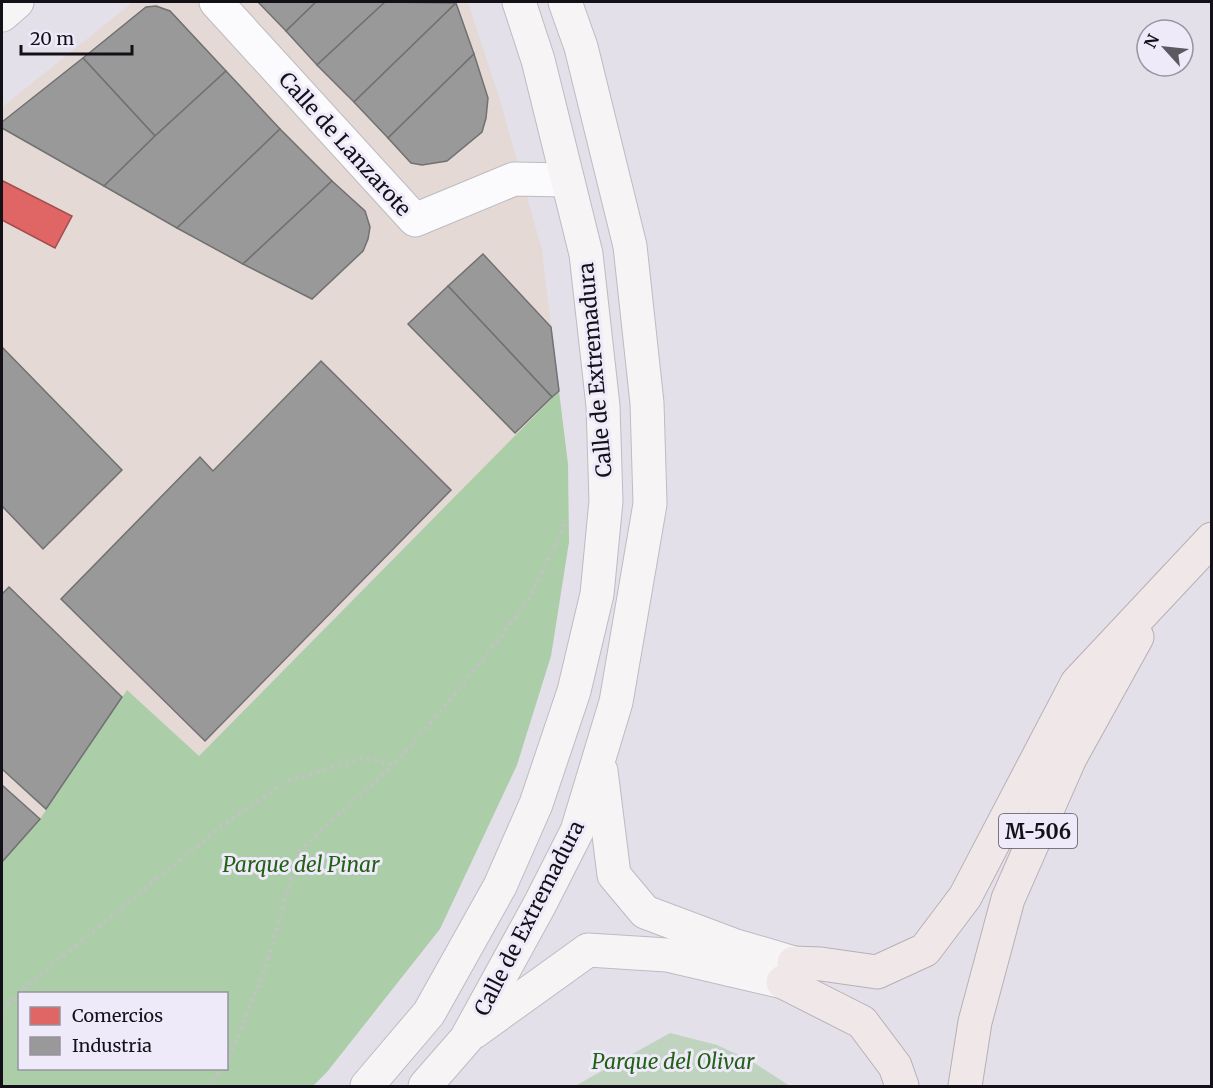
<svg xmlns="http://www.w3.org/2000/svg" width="1213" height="1088" font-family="Merriweather,serif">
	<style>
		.industrial { fill: #e4d9d4 }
		.green { fill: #bfd3be }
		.forest { fill: #abcda7; fill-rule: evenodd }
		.shops { fill: #e06666; stroke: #a24c4e; stroke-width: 1.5 }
		.industry { fill: #999; stroke: #717072; stroke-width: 1.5 }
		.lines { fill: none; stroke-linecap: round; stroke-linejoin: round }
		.minor-casing { stroke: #bdbbc3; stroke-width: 35 }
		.secondary-casing { stroke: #bdbbc3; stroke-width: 35 }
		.motorway-casing { stroke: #b9afb4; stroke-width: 35 }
		.path { stroke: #c2c1c4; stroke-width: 4; stroke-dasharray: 3 4.5; stroke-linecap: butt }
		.minor { stroke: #fbfafc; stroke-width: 33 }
		.secondary { stroke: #f7f4f6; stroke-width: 33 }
		.motorway { stroke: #f0e7e8; stroke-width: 33 }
		.labels { text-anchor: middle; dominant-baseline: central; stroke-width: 6; stroke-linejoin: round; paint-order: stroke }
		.shield { fill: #efeafa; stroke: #55525b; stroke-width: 1.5 }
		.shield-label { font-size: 20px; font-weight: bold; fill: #131117 }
		.street-label { font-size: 21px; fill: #131117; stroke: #efeafa }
		.park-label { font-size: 21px; font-style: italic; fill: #236115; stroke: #efeafa }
	</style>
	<rect width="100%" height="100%" fill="#e3e0ea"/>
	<polygon class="industrial" points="133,2 468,2 500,100 542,250 559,391 199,756 126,691 40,819 2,862 2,107"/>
	<polygon class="green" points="670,1033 717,1045 751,1061 790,1086 575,1086"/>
	<path class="forest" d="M 559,391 L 568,464 L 569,542 L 551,656 L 517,765 L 440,929 L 327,1072 L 313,1086 L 2,1086 L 2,862 L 40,819 L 127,690 L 199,756 ZM 20,994 L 226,994 L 226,1068 L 20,1068 Z"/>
	<polygon class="shops" points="3,181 72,216 55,248 2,220 2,185"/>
	<g class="industry">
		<polygon points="258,2 316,2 286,31"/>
		<polygon points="316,2 385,2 317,65 286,31"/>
		<polygon points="385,2 456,3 354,102 317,65"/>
		<polygon points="456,3 474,54 388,138 354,102"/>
		<polygon points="156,6 170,11 226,71 155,136 83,58 146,7"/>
		<polygon points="474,54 488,98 486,118 482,132 447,161 422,165 411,163 388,138"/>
		<polygon points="83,58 155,136 104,186 2,128 2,122"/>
		<polygon points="226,71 280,129 177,228 104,186 155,136"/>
		<polygon points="280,129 332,181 243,264 177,228"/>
		<polygon points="332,181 365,211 370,227 368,239 363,251 312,299 243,264"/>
		<polygon points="483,254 551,327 559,391 552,397 448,286"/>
		<polygon points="448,286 552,397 515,433 408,324"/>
		<polygon points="2,347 122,470 43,549 2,506"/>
		<polygon points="321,361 451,490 205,741 61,599 200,457 213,471"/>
		<polygon points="9,587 122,697 46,809 2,769 2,594"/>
		<polygon points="2,785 40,819 2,862"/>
	</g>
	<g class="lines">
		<g class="minor-casing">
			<polyline id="minor" points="216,2 415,220 514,179 567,180"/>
		</g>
		<g class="secondary-casing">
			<g id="secondary">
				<polyline points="2,15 17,2"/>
				<polyline points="601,771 614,875 645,912 733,945 794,963"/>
				<polyline points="474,1032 588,950 667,955 783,982"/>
				<polyline points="367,1086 429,1013 500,886 536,804 574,691 597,594 606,501 603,406 586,254 538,60 519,2"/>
				<polyline points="425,1086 466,1039 540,904 577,831 616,702 650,504 647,403 630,246 581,47 565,2"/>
			</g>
		</g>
		<g class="motorway-casing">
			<g id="motorway">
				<polyline points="794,963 821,964 877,972 925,950 965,897 1077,683 1212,539"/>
				<polyline points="783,982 862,1022 895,1066 902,1086"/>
				<polyline points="965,1086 975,1022 1008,899 1070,758 1137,637"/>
			</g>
		</g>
		<g class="path">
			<polyline points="2,1011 23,989 224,824 287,781 363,758 394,765 465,682 527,602 566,523"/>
			<polyline points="226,1064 265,970 299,851 393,765"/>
			<polyline points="207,1086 224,1068"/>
		</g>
		<use href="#minor" class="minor"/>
		<use href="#secondary" class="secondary"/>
		<use href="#motorway" class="motorway"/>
	</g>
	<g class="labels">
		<rect class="shield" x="999" y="814" width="78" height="34" rx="4.5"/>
		<g class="shield-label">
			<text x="1038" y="831">M-506</text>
		</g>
		<g class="street-label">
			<text transform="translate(345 144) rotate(48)">Calle de Lanzarote</text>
			<text transform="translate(595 370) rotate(-95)">Calle de Extremadura</text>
			<text transform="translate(529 918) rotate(-63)">Calle de Extremadura</text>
		</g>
		<g class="park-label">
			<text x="301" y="864">Parque del Pinar</text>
			<text x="673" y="1061">Parque del Olivar</text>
		</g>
	</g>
	<rect width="1213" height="1088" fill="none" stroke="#131117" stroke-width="6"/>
	<rect x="18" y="992" width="210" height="78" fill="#efeafa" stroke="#97939f" stroke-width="1.5"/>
	<rect x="30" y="1007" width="30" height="18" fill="#e06666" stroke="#97939f" stroke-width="1.5"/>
	<text x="72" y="1022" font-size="18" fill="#131117">Comercios</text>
	<rect x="30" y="1037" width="30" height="18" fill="#999999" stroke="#97939f" stroke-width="1.5"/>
	<text x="72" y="1052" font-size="18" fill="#131117">Industria</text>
	<g transform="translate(1165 48) rotate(297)"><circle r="28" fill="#efeafa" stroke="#97939f" stroke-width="1.5"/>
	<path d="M0-4.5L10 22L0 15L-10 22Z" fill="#5c5961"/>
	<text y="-9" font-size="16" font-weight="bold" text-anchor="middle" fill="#131117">N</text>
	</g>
	<path d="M21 45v9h111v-9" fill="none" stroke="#131117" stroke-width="3"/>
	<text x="30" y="45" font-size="18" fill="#131117" stroke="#efeafa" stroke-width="4.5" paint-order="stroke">20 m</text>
</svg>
